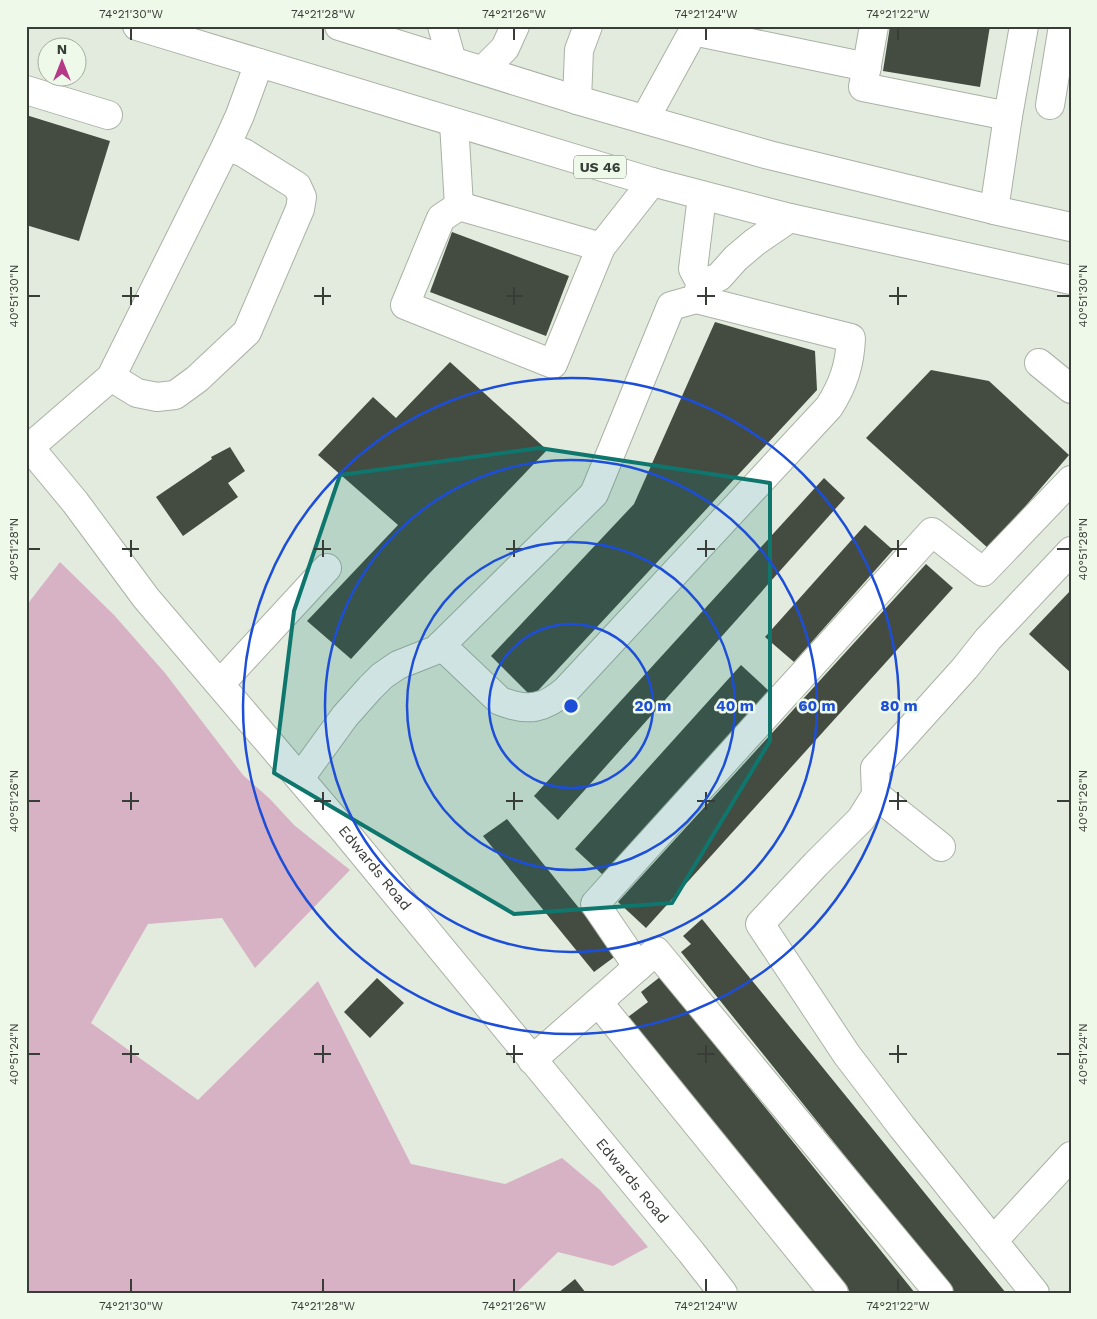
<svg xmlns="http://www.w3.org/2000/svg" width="1097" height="1319" font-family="'Work Sans',sans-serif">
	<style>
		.green { fill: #d7b2c5 }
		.building { fill: #444c41 }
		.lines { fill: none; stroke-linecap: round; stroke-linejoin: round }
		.minor-casing { stroke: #a9b2a4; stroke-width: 30 }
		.highway-casing { stroke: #a9b2a4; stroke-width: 30 }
		.minor { stroke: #fff; stroke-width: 28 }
		.highway { stroke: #fff; stroke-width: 28 }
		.marked { fill: #0f766e; fill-opacity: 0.2; stroke: #0f766e; stroke-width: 4; stroke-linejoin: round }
		.ticks { fill: none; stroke: #393d38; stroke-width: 2 }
		.ring { fill: none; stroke: #1d4ed8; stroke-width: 2.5 }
		.labels { text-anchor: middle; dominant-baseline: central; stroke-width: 5; stroke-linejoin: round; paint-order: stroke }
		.shield { fill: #eff9ea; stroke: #70756d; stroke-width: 1 }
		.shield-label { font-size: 14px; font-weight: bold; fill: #393d38 }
		.street-label { font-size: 15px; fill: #393d38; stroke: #eff9ea }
		.centre { fill: #1d4ed8; stroke: #eff9ea; stroke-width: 2.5 }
		.ring-label { font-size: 15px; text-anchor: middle; font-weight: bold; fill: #1d4ed8; stroke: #eff9ea; stroke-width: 5; stroke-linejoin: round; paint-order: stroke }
		.neatline { fill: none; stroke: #393d38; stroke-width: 2 }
		.ticks-label { font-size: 12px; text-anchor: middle; fill: #393d38 }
	</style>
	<rect width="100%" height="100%" fill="#e2ebdd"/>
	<polygon class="green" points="60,562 114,615 165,673 243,775 270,799 294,825 350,870 255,968 222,918 148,924 91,1023 198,1100 318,981 411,1164 505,1184 562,1158 600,1190 648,1247 613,1266 558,1252 516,1293 26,1293 26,606"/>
	<g class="building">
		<polygon points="890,26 990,26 980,87 883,71"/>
		<polygon points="26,115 110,141 79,241 26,225"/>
		<polygon points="452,232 569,276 546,336 430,292"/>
		<polygon points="715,322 815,351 817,390 532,697 491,656 634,504"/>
		<polygon points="450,362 547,450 427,576 351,659 307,621 398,525 318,455 373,397 396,418"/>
		<polygon points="931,370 989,381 1069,455 989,549 866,438"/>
		<polygon points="230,447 245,471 228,483 238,497 183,536 156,497 212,459 211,457"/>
		<polygon points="824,478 845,498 558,820 534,796"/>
		<polygon points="865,525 893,550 794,662 765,637"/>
		<polygon points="926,564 953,588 646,928 618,902"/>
		<polygon points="1071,590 1071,673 1029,634"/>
		<polygon points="741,665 769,691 603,875 575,849"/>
		<polygon points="507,819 617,955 594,972 483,836"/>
		<polygon points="702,919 1006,1293 955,1293 681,952 691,944 683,936"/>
		<polygon points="660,977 915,1293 851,1293 628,1017 648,1002 641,992"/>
		<polygon points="377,978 404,1003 370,1038 344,1012"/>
		<polygon points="575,1279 586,1293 558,1293"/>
	</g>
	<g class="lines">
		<g class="minor-casing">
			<g id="minor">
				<polyline points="442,26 452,61"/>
				<polyline points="874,26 863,87 1008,116"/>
				<polyline points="693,31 867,67"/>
				<polyline points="483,70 505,48 515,26"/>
				<polyline points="26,90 108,115"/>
				<polyline points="577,100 579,50 588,26"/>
				<polyline points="1050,105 1063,26"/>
				<polyline points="645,119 696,26"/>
				<polyline points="454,123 459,206"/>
				<polygon points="459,206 601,247 553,364 405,305 441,218"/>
				<polyline points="994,210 1008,116 1024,26"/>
				<polyline points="601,247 652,182"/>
				<polyline points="701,284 719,277 736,258 755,242 790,218"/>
				<polyline points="1039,363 1071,389"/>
				<polyline points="111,377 137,393 157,397 175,395 197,379 247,332 300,209 302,197 297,186 244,153 226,146"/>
				<path id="s1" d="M 26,443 L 75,502 L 146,598 L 342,828 L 691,1252 L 723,1293"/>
				<polyline points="30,447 111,377 226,146 240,115 259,63"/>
				<path d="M 441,645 L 500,701 C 528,712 545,709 567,689 L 829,407 C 843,385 850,365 851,338 L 696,299"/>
				<polyline points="220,684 327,568"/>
				<polyline points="300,778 345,716 370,688 382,676 398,665 436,650 594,494 671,306 696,299 701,284 693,269 702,196"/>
				<polyline points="876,795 941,847"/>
				<polyline points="638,967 595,904 932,532 983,572 1071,480"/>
				<polyline points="598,1002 834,1293"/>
				<polyline points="532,1060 656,951 939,1293"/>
				<polyline points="993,1241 1071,1156"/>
				<polyline points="1035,1293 902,1127 847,1055 760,924 816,864 861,819 876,795 875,768 965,668 988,639 1071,551"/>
			</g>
		</g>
		<g class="highway-casing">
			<g id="highway">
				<polyline points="137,26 652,182 790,218 1071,280"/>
				<polyline points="339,26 577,100 769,155 994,210 1071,227"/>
			</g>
		</g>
		<use href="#minor" class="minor"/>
		<use href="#highway" class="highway"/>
	</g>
	<path class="marked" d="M 539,448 L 770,483 L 770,741 L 672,903 L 514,914 L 274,773 L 294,611 L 340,475 Z"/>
	<path class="ticks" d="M 131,28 L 131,40M 323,28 L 323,40M 514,28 L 514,40M 706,28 L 706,40M 898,28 L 898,40M 131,287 L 131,305M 323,287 L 323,305M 514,287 L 514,305M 706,287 L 706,305M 898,287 L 898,305M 28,296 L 40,296M 122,296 L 139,296M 314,296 L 331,296M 506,296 L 523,296M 697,296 L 715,296M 889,296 L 907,296M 1057,296 L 1070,296M 131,540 L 131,557M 323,540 L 323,557M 514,540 L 514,557M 706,540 L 706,557M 898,540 L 898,557M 28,549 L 40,549M 122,549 L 139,549M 314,549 L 331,549M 506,549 L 523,549M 697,549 L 715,549M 889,549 L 907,549M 1057,549 L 1070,549M 131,792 L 131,810M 323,792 L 323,810M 514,792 L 514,810M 706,792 L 706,810M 898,792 L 898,810M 28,801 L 40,801M 122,801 L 139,801M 314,801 L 331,801M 506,801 L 523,801M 697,801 L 715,801M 889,801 L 907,801M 1057,801 L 1070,801M 131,1045 L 131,1063M 323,1045 L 323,1063M 514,1045 L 514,1063M 706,1045 L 706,1063M 898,1045 L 898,1063M 28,1054 L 40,1054M 122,1054 L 139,1054M 314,1054 L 331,1054M 506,1054 L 523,1054M 697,1054 L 715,1054M 889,1054 L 907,1054M 1057,1054 L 1070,1054M 131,1279 L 131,1292M 323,1279 L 323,1292M 514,1279 L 514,1292M 706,1279 L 706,1292M 898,1279 L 898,1292"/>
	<g class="ring">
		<circle cx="571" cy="706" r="82"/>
		<circle cx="571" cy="706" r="164"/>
		<circle cx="571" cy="706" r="246"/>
		<circle cx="571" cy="706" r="328"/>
	</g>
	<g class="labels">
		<rect class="shield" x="574" y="155.5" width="52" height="23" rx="4"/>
		<g class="shield-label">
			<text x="600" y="167">US 46</text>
		</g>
		<g class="street-label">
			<text stroke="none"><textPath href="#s1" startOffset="550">Edwards Road</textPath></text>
			<text stroke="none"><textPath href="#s1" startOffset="955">Edwards Road</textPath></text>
		</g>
	</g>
	<circle cx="571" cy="706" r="8" class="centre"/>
	<g class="ring-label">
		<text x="653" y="711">20 m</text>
		<text x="735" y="711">40 m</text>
		<text x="817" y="711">60 m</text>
		<text x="899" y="711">80 m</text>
	</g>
	<rect width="1097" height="1319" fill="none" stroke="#eff9ea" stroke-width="55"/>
	<g transform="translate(62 62)"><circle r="24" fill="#eff9ea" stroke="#a6aea3"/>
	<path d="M0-4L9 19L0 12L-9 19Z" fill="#b63987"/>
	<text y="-8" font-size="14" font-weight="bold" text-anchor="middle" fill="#393d38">N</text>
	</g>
	<rect x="28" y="28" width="1042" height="1264" class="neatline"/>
	<g class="ticks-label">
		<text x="131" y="18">74°21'30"W</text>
		<text x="323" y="18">74°21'28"W</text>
		<text x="514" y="18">74°21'26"W</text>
		<text x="706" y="18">74°21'24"W</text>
		<text x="898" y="18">74°21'22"W</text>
		<text transform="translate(14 296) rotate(-90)" y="4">40°51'30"N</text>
		<text transform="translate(1083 296) rotate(-90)" y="4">40°51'30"N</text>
		<text transform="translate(14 549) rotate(-90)" y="4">40°51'28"N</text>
		<text transform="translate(1083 549) rotate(-90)" y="4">40°51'28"N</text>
		<text transform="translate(14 801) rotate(-90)" y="4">40°51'26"N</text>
		<text transform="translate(1083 801) rotate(-90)" y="4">40°51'26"N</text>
		<text transform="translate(14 1054) rotate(-90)" y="4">40°51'24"N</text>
		<text transform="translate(1083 1054) rotate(-90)" y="4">40°51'24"N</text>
		<text x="131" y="1310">74°21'30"W</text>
		<text x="323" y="1310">74°21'28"W</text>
		<text x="514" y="1310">74°21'26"W</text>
		<text x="706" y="1310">74°21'24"W</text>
		<text x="898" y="1310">74°21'22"W</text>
	</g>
</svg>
